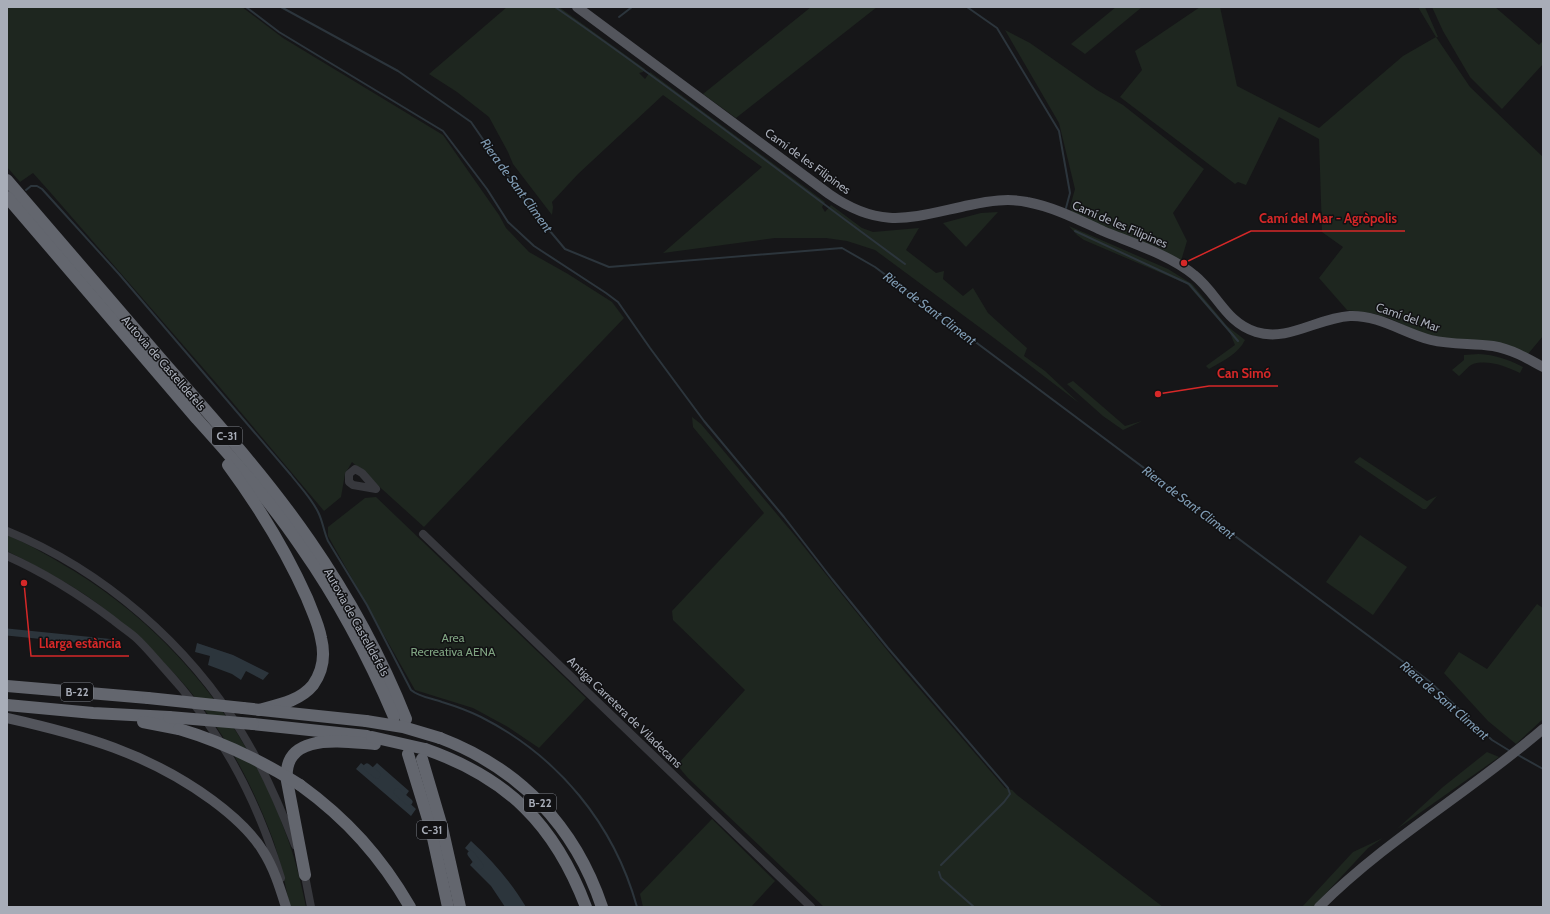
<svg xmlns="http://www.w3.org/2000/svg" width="1550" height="914" font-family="Cabin,sans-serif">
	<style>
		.green { fill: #1e261f }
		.water { fill: #2c353c }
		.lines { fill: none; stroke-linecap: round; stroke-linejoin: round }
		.stream { stroke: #2c353c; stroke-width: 2 }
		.canal { stroke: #2c353c; stroke-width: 7 }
		.minor { stroke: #37383d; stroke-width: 8 }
		.major { stroke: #53555c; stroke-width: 10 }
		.highway { stroke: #63666e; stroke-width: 12 }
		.highway-bridge { stroke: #63666e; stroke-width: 12 }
		.labels { text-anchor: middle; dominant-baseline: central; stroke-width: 3; stroke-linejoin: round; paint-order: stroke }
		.shield { fill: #111113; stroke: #7b7e86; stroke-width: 1 }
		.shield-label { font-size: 11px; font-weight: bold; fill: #a8adb8 }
		.street-label { font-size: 12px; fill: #a8adb8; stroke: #111113 }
		.park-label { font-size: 12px; fill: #7fa381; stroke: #111113 }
		.water-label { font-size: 13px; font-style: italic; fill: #7f9bb3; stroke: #111113 }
		.leader { fill: none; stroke: #d62828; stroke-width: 1.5 }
		.callout-dot { fill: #d62828; stroke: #111113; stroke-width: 1.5 }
		.callout-label { font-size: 13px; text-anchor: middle; font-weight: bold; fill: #d62828; stroke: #111113; stroke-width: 3; stroke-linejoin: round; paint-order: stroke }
	</style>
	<rect width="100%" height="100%" fill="#161618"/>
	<g class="green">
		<polygon points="7,7 242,7 283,38 443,135 499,215 506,228 529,252 568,274 612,302 624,318 424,527 352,462 345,474 341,497 324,511 217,384 50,192 33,173 20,182 7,167"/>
		<polygon points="507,7 559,7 645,69 643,72 639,73 645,79 650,72 825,202 822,207 825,212 831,205 862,228 873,232 919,228 906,250 936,273 944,271 943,279 963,296 973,288 988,313 1027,348 1024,356 1045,371 1079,403 994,338 875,250 847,241 826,238 775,238 663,253 762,167 663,95 578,174 552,202 553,207 552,215 513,164 508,152 489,117 457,92 429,74"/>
		<polygon points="811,7 877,7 736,118 703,94"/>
		<polygon points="1116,7 1142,7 1085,54 1071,44"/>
		<polygon points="1200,7 1220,7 1237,86 1319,128 1403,56 1436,37 1418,7 1425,7 1438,37 1436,37 1470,87 1543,157 1543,336 1528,354 1423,334 1389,318 1375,314 1347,310 1319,278 1343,247 1322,232 1319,139 1279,117 1246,185 1238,182 1235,184 1120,97 1142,70 1135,51"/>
		<polygon points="1432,7 1495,7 1539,45 1543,41 1543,64 1502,109 1470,77 1443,31"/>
		<polygon points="1005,30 1030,43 1097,90 1123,105 1204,169 1173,213 1187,241 1181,261 1073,214 1070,207 1075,189 1059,123"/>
		<polygon points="998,212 966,247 943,223 981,213"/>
		<path d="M 1069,226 L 1168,269 L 1192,284 L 1227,326 L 1245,340 C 1238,354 1223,361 1209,369 L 1206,366 L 1235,345 L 1230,333 L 1187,284 L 1084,240 L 1077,235 Z"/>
		<path d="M 1479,354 C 1495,355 1508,359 1523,367 L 1520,373 C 1508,367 1488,359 1473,364 C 1468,366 1463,373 1459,376 L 1452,370 L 1464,360 L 1464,355 Z"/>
		<polygon points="1073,381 1125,426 1142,421 1123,430 1103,416 1067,384"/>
		<polygon points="692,417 701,424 797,538 844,597 904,671 1005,788 1012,790 1017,795 1163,907 824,907 688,778 677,765 745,690 673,620 672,611 764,513 693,427"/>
		<polygon points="1360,457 1427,501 1437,496 1426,509 1423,509 1354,462"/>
		<polygon points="376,497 586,698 539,748 508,727 473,708 415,690 328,536 328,527 365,498"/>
		<path d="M 7,535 C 31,545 52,558 74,571 C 172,631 248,726 286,834 C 295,858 301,882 306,907 L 290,907 C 285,883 280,859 272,837 C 252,784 225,733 189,690 C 175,673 158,657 142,642 C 124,625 105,608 84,594 C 59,578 33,564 7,551 Z"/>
		<polygon points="1360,535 1407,567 1373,615 1326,582"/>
		<polygon points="1537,604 1543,608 1543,719 1516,744 1488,721 1444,673 1459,652 1487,669"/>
		<polygon points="1487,752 1499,757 1397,829 1443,787"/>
		<polygon points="712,819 775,881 751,907 643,907 640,894"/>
		<polygon points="1383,838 1368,848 1313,907 1302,907 1353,852"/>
	</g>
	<g class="water">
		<polygon points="197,643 233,655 269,673 263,680 246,671 241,680 232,674 208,665 210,656 195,652"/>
		<polygon points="361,763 370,770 377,763 409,791 404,798 416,809 411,816 356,769"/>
		<path d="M 471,841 C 493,861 511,882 526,907 L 505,907 L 491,886 L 470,865 L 476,858 L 465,848 Z"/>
	</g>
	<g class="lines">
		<g class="stream">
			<polyline points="246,7 279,32 443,131 487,189 508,222 534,246 606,293 618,302 650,348 704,421 784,517 832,579 888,648 1008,788 1010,794 1004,802 941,865"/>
			<polyline points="281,7 398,71 471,122 529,206 565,249 609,267 842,248 875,267 1429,681 1492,740 1510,751"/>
			<path d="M 555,7 C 675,89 788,179 905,264"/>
			<polyline points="967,7 997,28 1059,131 1070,193 1066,208"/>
			<polyline points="619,17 632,7"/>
			<path d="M 26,190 L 31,186 L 37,186 L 42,189 L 119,274 L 291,475 C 301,488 313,500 319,514 C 323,523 324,532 328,541 L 367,605 L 411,690 C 419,697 431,698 442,702 C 455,706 469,711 481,717 C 558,756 614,824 637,907"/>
			<polyline points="1075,231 1189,284 1238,341"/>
			<polyline points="1518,755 1543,769"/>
			<polyline points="939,872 941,878 974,907"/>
		</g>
		<g class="canal">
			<polyline points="7,632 115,643"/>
			<polyline points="367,767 377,775"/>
			<polyline points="397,792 409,802"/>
			<polyline points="471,854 480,866"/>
		</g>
		<g class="minor">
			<polygon points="355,469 362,473 376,489 353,485 349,482 349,474"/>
			<path d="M 7,531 C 103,570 189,645 242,733 C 264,769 280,806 295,845"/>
			<polyline points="423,534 811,907"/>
			<path d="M 7,556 C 45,573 80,595 113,620 C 120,626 128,631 135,637 C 144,645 153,656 162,666 C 219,727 257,798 281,878"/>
			<polyline points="304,871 311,907"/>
		</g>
		<g class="major">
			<path d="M 577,7 L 829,194 C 882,231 912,217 970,205 C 989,201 1008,198 1027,202 C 1054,207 1079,220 1103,231 C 1132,243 1170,255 1194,275 C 1217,293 1226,323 1256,332 C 1288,342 1317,318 1350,316 C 1380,315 1403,333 1431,340 C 1452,345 1472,343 1493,346 C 1511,349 1527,358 1543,367"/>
			<path d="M 7,718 C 83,735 148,753 212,800 C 231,814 250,830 263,851 C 274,868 280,888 286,907"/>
			<path d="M 1319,907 C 1387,839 1470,792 1543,729"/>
		</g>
		<g class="highway">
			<path d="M 7,180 C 60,242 113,304 166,365 C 216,422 267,478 310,541 C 348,596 381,656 406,719"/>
			<path d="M 7,197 L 197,419 C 234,460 270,501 301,547 C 338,600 369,658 394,717"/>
			<path d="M 228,465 C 259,507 286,551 307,598 C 312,611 319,625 321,638 C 325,654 323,671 313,685 C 300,701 278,705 259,710"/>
			<polyline points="7,686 148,698"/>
			<polyline points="7,705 93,713 169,717"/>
			<polyline points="243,708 366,721"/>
			<polyline points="143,722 179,729"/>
			<polyline points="253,724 367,736"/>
			<path d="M 440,738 C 519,768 575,826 602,907"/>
			<path d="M 425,749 C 508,778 555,825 586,907"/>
			<polyline points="408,754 431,829 448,907"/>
			<polyline points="422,759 442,827 460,907"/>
			<path d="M 300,785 C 347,819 381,857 410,907"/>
			<path d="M 305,875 L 287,781 C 282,731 343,742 375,744"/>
		</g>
		<g class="highway-bridge">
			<polyline points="148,698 243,708"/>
			<polyline points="169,717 253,724"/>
			<polyline points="366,721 403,727 440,738"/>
			<path d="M 179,729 C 223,742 262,761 300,785"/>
			<polyline points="372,737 425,749"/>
		</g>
	</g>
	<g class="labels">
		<g class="shield">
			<rect x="212" y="427" width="30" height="18" rx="3"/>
			<rect x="61" y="683" width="32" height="18" rx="3"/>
			<rect x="524" y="794" width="32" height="18" rx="3"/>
			<rect x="417" y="821" width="30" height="18" rx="3"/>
		</g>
		<g class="shield-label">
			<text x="227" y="436">C-31</text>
			<text x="77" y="692">B-22</text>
			<text x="540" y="803">B-22</text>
			<text x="432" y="830">C-31</text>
		</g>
		<g class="street-label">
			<text transform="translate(808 161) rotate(36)">Camí de les Filipines</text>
			<text transform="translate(1120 224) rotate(23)">Camí de les Filipines</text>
			<text transform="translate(1408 317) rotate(19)">Camí del Mar</text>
			<text transform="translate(164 363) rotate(49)">Autovia de Castelldefels</text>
			<text transform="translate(357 622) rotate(61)">Autovia de Castelldefels</text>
			<text transform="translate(625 712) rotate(44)">Antiga Carretera de Viladecans</text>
		</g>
		<g class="park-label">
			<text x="453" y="637">Area<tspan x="453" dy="14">Recreativa AENA</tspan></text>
		</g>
		<g class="water-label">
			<text transform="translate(517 185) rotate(54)">Riera de Sant Climent</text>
			<text transform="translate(930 308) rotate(37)">Riera de Sant Climent</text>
			<text transform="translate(1189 502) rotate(37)">Riera de Sant Climent</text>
			<text transform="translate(1445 700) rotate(41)">Riera de Sant Climent</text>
		</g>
	</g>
	<path class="leader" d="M1184 263L1251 231H1405M1158 394L1209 386H1278M24 583L31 656H129"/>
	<g class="callout-dot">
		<circle cx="1184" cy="263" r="4"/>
		<circle cx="1158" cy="394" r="4"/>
		<circle cx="24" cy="583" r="4"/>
	</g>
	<g class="callout-label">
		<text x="1328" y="223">Camí del Mar - Agròpolis</text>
		<text x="1244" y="378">Can Simó</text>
		<text x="80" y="648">Llarga estància</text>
	</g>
	<rect width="1550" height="914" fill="none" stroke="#a8adb8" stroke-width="16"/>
</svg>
